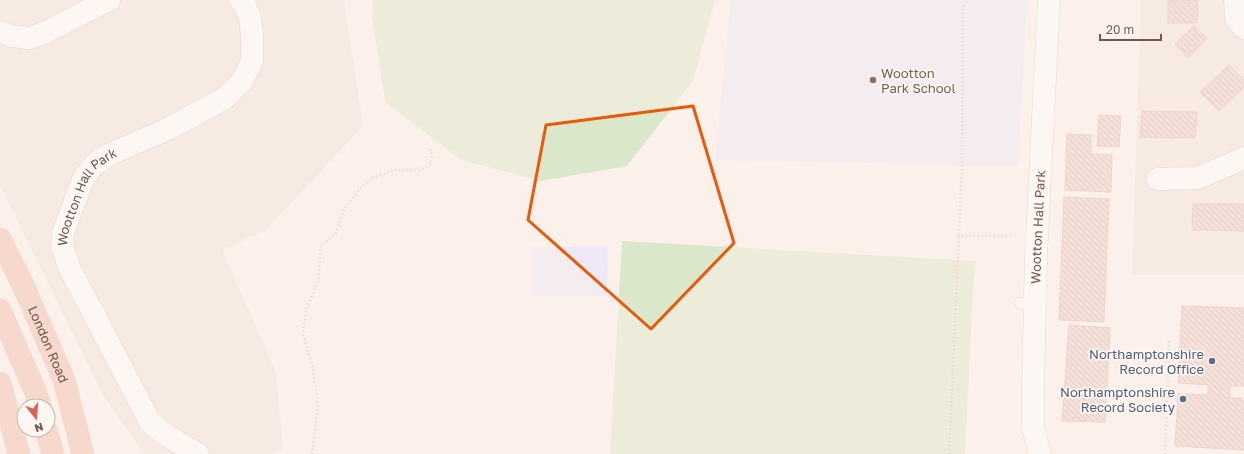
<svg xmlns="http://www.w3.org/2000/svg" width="1244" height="454" font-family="'Golos Text',sans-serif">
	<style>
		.residential { fill: #f2e2d9 }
		.education { fill: #eee7f7 }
		.pitch { fill: #dbe7ca }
		.building { fill: url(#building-back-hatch); stroke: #dfb1a7 }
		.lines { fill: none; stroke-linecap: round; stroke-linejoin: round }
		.service-casing { stroke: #cebab4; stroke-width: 12 }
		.minor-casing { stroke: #cebab4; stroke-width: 23 }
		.trunk-casing { stroke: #d5ccca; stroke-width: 23 }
		.path { stroke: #d3b0a7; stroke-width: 2.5; stroke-dasharray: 1 3; stroke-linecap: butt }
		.service { stroke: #fff; stroke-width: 11 }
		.minor { stroke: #fff; stroke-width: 22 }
		.trunk { stroke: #f0bca9; stroke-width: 22 }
		.marked { fill: none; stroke: #e8590c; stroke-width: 3; stroke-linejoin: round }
		.education-dot { fill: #8d6e63; stroke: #fdf6f1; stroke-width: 1.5 }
		.service-dot { fill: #5c6f8a; stroke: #fdf6f1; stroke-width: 1.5 }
		.labels { text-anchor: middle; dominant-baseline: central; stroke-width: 3.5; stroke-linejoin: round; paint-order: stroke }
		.education-label { font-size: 13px; fill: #785e54; stroke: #fdf6f1; text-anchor: start }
		.street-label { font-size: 13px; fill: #735650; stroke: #fdf6f1 }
		.service-label { font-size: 13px; fill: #4e5e75; stroke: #fdf6f1; text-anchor: end }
	</style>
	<defs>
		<pattern id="building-back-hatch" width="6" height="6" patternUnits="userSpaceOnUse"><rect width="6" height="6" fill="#eecdc5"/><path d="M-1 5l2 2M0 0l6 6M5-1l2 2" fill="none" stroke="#c5a9a2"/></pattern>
	</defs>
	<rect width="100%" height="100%" fill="#fbf1ea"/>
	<g class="residential">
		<polygon points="0,0 344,0 363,126 266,230 222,250 276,372 283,450 270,454 144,454 102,393 0,185"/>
		<polygon points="1141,0 1244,0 1244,275 1132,275"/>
	</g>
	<g class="education">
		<polygon points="731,0 1027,0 1018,166 715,160"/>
		<polygon points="608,246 607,296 531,296 531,247"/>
	</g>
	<g class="pitch">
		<polygon points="373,0 715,0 693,81 627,166 541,181 461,160 385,102 372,16"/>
		<polygon points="622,241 976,261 973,290 965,454 610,454"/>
	</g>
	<g class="building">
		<polygon points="1168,0 1198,0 1197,23 1168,23"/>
		<polygon points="1194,26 1207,38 1188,58 1175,44"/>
		<polygon points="1229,65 1244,80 1244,87 1219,111 1200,92"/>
		<polygon points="1142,111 1197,112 1195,138 1140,137"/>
		<polygon points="1099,115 1121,116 1119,147 1097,146"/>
		<polygon points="1067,134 1091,135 1091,154 1112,155 1111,192 1065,190"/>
		<polygon points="1064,197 1109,199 1104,322 1059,320"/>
		<polygon points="1193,204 1244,204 1244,231 1192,230"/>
		<polygon points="1182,306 1244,308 1244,386 1230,386 1230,398 1242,398 1241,401 1244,401 1244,450 1175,446 1178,394 1208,395 1208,385 1178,383"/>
		<polygon points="1069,325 1110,328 1105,422 1062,421"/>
	</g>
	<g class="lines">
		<g class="service-casing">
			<polyline id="service" points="1020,303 1035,304"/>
		</g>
		<g class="minor-casing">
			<g id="minor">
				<polyline points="1235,0 1236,18 1244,28"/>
				<polyline points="0,32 12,36 29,38 44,33 109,0"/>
				<polyline points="1157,179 1198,178 1244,158"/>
				<path id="s1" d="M 198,454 L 169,437 L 150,422 L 69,267 L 62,246 L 63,233 L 84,177 L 95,164 L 110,154 L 170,128 L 225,98 L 242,81 L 252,61 L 252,36 L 250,18 L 245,5 L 240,0"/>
				<path id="s2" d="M 1040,454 L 1033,428 L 1033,387 L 1036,256 L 1049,0"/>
			</g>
		</g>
		<g class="trunk-casing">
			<g id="trunk">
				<path id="s3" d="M 0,239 L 23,285 L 64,380 L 83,454"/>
				<polyline points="0,310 36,393 40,406"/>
				<polyline points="0,383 19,454"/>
				<polyline points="46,430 53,454"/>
			</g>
		</g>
		<g class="path">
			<polyline points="958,236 1012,235"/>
			<polyline points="312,454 318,406 313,370 303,333 307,308 318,281 321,246 336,233 344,210 357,192 372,178 396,170 421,170 431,164 432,155 430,149"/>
			<polyline points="949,454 962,165 963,5"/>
			<polyline points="1165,454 1169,339"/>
		</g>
		<use href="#service" class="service"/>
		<use href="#minor" class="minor"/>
		<use href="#trunk" class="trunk"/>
	</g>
	<path d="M0 0H1244V454H0ZM 693,106 L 734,243 L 651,329 L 528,220 L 546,125 Z" fill="#fbf1ea" fill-opacity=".55" fill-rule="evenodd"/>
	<path class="marked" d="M 693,106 L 734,243 L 651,329 L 528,220 L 546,125 Z"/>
	<circle class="education-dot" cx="873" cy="80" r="4"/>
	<g class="service-dot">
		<circle cx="1212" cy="361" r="4"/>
		<circle cx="1183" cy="399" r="4"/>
	</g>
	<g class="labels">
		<g class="education-label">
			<text x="881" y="73">Wootton<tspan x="881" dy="15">Park School</tspan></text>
		</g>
		<g class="street-label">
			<text stroke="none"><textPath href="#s1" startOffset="312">Wootton Hall Park</textPath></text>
			<text stroke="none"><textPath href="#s2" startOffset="228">Wootton Hall Park</textPath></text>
			<text stroke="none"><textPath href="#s3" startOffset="116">London Road</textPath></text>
		</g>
		<g class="service-label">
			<text x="1204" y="354">Northamptonshire<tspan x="1204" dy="15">Record Office</tspan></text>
			<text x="1175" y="392">Northamptonshire<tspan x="1175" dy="15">Record Society</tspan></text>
		</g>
	</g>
	<g transform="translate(36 418) rotate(163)"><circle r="19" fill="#fdf6f1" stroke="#c6b6b1"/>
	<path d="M0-3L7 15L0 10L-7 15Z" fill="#d8615c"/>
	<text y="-6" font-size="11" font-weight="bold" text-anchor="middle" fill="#735650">N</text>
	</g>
	<path d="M1100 34v6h61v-6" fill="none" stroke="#735650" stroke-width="2"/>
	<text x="1106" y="34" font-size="12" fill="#735650" stroke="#fdf6f1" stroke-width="3" paint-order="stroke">20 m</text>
</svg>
